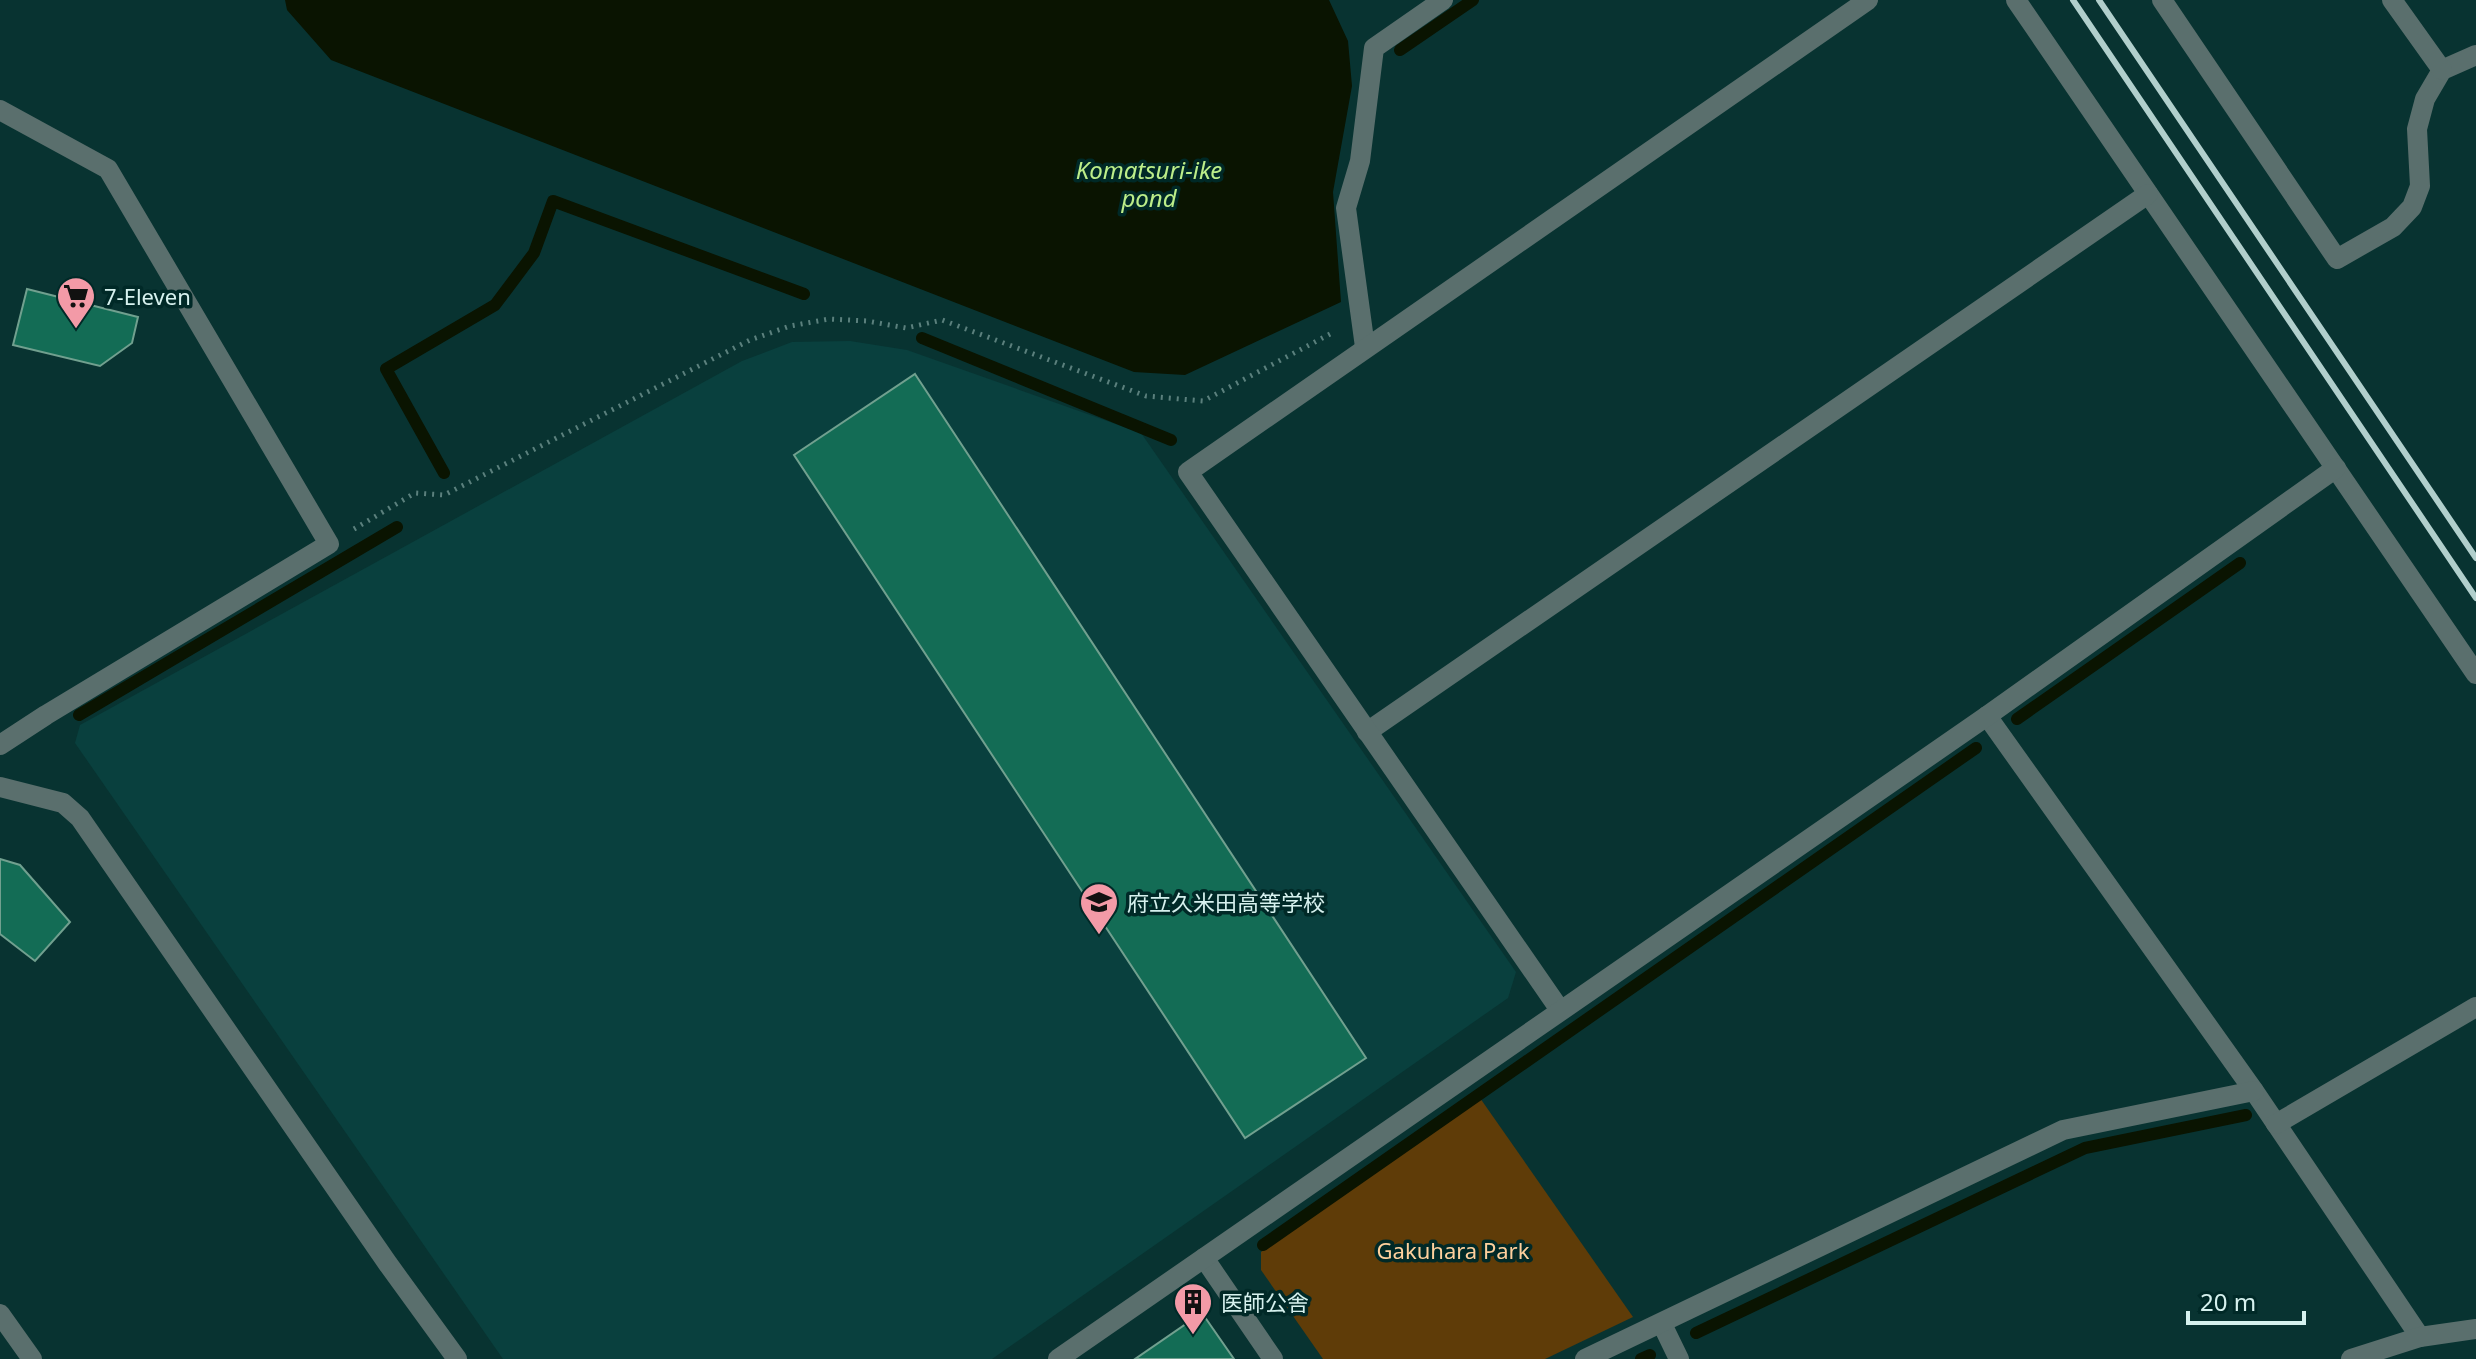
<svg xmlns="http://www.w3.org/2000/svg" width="2476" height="1359" font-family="'Noto Sans','Noto Sans JP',sans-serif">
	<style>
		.built { fill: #09403e }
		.green { fill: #5f3c08 }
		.water { fill: #0a1401 }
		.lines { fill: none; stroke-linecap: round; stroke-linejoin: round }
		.stream { stroke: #0a1401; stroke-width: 12 }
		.building { fill: #136c55; stroke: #71a08f; stroke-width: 2 }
		.path { stroke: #5b807d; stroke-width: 5; stroke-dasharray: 2 6; stroke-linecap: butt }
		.minor { stroke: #5a6f6d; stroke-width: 20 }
		.rail { stroke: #b1cfcc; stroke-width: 6 }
		.labels { text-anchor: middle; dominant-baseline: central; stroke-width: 7; stroke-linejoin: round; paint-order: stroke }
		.poi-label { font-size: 22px; fill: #d6f1ee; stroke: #002927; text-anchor: start }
		.park-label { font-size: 22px; fill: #fed09d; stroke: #002927 }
		.water-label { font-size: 24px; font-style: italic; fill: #bcee89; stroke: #002927 }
	</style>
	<rect width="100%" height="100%" fill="#083331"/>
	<polygon class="built" points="850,341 907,350 1141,433 1516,972 1508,998 992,1359 503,1359 75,743 80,725 742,361 792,342"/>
	<polygon class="green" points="1480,1098 1633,1317 1545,1359 1323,1359 1261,1270 1261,1252"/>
	<polygon class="water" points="285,0 1329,0 1348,41 1352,86 1333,192 1341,302 1185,375 1134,372 331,60 287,10"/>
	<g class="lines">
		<g class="stream">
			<polyline points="1400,50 1473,0"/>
			<polyline points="922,338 1171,440"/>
			<polyline points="444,473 386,369 495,305 534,253 553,201 804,294"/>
			<polyline points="79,715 397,527"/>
			<polyline points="2017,719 2240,563"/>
			<polyline points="1263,1245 1976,748"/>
			<polyline points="1696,1333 2085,1148 2246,1115"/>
			<polyline points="1641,1359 1650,1355"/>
		</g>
	</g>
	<g class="building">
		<polygon points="27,289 138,317 132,343 100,366 13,345"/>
		<polygon points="915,374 1366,1058 1245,1138 794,455"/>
		<polygon points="0,859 20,865 70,922 35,961 0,934"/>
		<polygon points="1202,1313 1234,1359 1135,1359"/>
	</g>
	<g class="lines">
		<polyline class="path" points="354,529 415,493 444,495 750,340 790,326 829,319 867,321 906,328 942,320 1146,396 1203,401 1330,334"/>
		<g class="minor">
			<polyline points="2016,0 2476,674"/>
			<polyline points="2162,0 2337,259 2393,227 2412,207 2420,186 2417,129 2425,99 2442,70 2476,55"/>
			<polyline points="2392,0 2442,70"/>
			<polyline points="0,110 108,169 329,544 46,715 0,745"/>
			<polyline points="1365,347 1346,208 1360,161 1374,48 1443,0"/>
			<polyline points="1987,716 2254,1091 2420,1337"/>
			<polyline points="1367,732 2148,194"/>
			<polyline points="0,787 63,803 80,818 388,1264 457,1359"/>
			<polyline points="1560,1010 1188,472 1868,0"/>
			<polyline points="2276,1124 2476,1007"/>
			<polyline points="1204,1258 1273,1359"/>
			<polyline points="0,1314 32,1359"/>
			<polyline points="1662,1324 1679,1359"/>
			<polyline points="1058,1359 1987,716 2336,468"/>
			<polyline points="1585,1359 2063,1130 2254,1091"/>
			<polyline points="2351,1359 2420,1337 2476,1329"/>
		</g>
		<g class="rail">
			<polyline points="2073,0 2476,598"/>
			<polyline points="2099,0 2476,558"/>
		</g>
	</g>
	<defs>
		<g id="supermarket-pin" transform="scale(2)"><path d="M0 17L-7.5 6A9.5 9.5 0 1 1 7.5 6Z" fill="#f39aa7" stroke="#002927"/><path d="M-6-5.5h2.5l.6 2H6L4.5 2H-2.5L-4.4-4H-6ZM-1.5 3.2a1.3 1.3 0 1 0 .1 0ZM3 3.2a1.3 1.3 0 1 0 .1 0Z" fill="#111"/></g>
		<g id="school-pin" transform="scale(2)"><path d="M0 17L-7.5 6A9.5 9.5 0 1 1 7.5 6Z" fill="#f39aa7" stroke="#002927"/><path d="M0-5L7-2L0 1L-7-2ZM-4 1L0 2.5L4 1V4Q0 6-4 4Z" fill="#111"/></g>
		<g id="building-pin" transform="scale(2)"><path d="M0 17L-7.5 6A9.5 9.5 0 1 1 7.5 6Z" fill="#f39aa7" stroke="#002927"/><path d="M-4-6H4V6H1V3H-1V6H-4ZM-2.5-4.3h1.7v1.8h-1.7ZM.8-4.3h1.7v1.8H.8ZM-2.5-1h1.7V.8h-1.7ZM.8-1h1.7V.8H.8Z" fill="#111"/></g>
	</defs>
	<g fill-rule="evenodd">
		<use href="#supermarket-pin" x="76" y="296"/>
		<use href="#school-pin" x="1099" y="902"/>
		<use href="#building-pin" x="1193" y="1302"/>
	</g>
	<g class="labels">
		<g class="poi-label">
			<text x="104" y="296">7-Eleven</text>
			<text x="1127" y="902">府立久米田高等学校</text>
			<text x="1221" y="1302">医師公舎</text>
		</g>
		<g class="park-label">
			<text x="1453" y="1250">Gakuhara Park</text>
		</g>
		<g class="water-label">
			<text x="1149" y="169">Komatsuri-ike<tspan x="1149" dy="28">pond</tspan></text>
		</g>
	</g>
	<path d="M2188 1311v12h116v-12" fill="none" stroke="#d6f1ee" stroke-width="4"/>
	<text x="2200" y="1311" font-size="24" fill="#d6f1ee" stroke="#002927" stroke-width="6" paint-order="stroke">20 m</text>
</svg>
